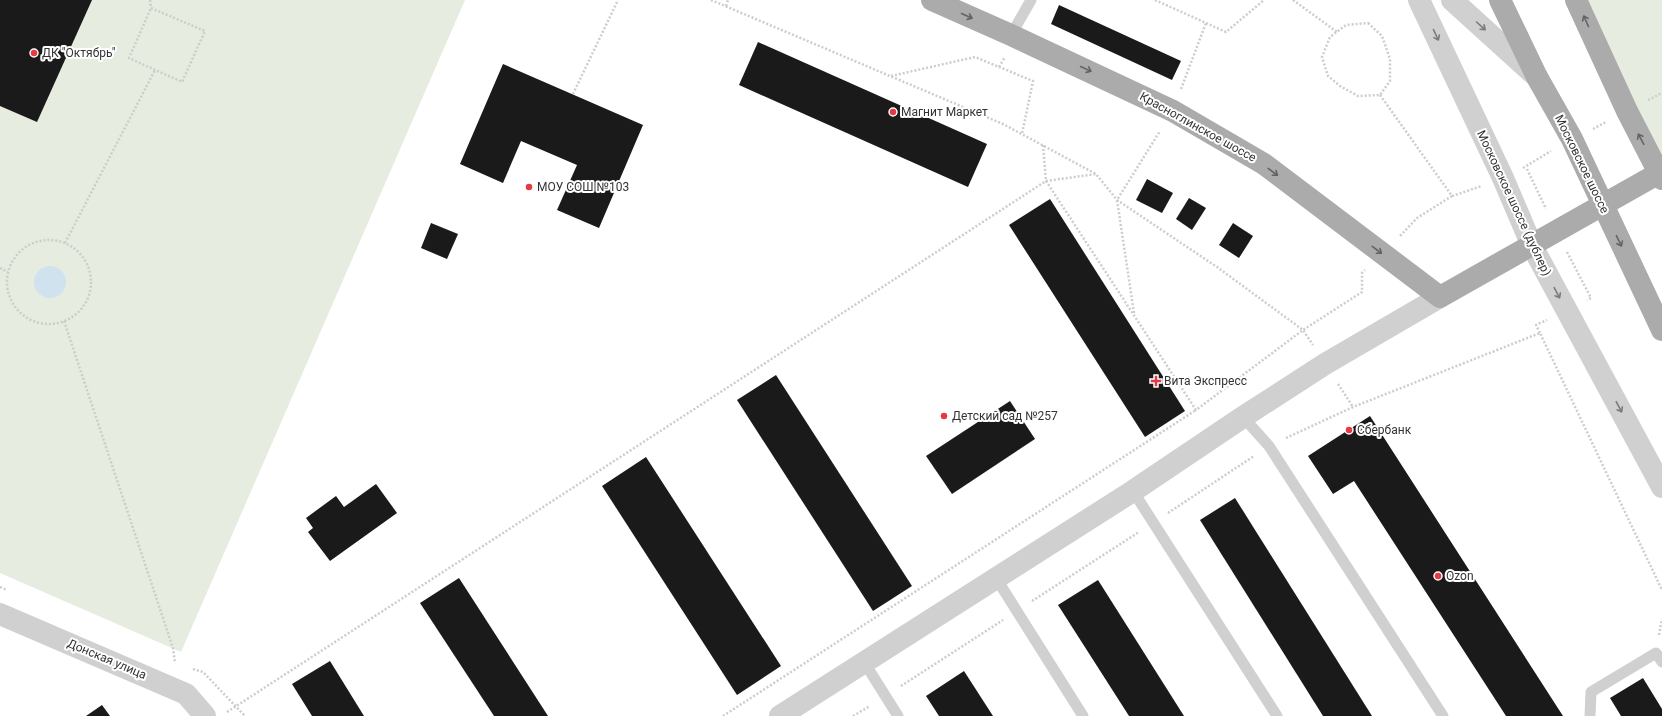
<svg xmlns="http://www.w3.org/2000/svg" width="1662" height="716" font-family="Roboto,sans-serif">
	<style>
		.green { fill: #e6ecdf }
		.water { fill: #cfe2ee }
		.building { fill: #1a1a1a }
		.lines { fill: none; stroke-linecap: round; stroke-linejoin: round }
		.path { stroke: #cdcdcd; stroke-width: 2.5; stroke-dasharray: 2 2; stroke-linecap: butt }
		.service { stroke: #d0d0d0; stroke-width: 11 }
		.minor { stroke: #d0d0d0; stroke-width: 22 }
		.primary { stroke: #ababab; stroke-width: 22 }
		.oneway { stroke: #636363 }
		.oneway2 { stroke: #7a7a7a }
		.poi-dot { fill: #e63946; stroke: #fff; stroke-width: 1.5 }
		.labels { text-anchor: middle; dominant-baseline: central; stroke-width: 4; stroke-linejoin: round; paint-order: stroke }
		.poi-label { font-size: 12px; fill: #333; stroke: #fff; text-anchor: start }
		.street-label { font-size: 12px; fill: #333; stroke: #fff }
	</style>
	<rect width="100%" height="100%" fill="#fff"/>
	<g class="green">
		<polygon points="0,0 465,0 181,652 0,573"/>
		<polygon points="1578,0 1662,0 1662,172"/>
	</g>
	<circle class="water" cx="50" cy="282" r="16"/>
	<g class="building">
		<polygon points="0,0 92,0 37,122 0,106"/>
		<polygon points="1059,5 1181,61 1172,80 1051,24"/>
		<polygon points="758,42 987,144 968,187 739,85"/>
		<polygon points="503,64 643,125 599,228 557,210 577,165 521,141 503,183 460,164"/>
		<polygon points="1147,179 1173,193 1162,213 1136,200"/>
		<polygon points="1189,198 1206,208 1192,230 1176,219"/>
		<polygon points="1050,199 1185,411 1145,437 1009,225"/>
		<polygon points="431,223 458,234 447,259 421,248"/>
		<polygon points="1233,223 1253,236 1239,258 1219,245"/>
		<polygon points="776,375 912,586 873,611 737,400"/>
		<polygon points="1010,401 1035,439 952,494 926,456"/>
		<polygon points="1370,416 1563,716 1506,716 1354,481 1333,494 1308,456"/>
		<polygon points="646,457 781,666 737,695 602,486"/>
		<polygon points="376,484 397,513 330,561 308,532 313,528 306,518 336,496 344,507"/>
		<polygon points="1235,498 1372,716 1323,716 1200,520"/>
		<polygon points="459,578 548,716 494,716 420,603"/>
		<polygon points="1098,580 1184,716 1129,716 1058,605"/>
		<polygon points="330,661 364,716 312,716 292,684"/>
		<polygon points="964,671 993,716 939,716 926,696"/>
		<polygon points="1643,678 1662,709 1662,716 1621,716 1610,698"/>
		<polygon points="102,705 110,716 86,716"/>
	</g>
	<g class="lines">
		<g class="path">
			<polyline points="150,0 151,8"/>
			<polyline points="711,0 1003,124 1096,174 1117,200 1217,267 1303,330 1313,345"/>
			<polyline points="1155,0 1226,32 1264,0"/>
			<polyline points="1293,0 1337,32"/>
			<polyline points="726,6 728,0"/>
			<polygon points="151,8 205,31 182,82 129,58"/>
			<polygon points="1368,23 1382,36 1390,59 1390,81 1380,95 1358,96 1340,86 1328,76 1322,57 1330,37 1346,25"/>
			<polyline points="999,67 1005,57"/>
			<polyline points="891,76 975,57 1033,81 1022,134"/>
			<polyline points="1181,89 1206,23"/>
			<polyline points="573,94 618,0"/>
			<polyline points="1380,95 1452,196 1417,218 1399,237"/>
			<polyline points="1648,100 1662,93"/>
			<polyline points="1593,129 1606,122"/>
			<polyline points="1043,145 1046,181 1196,410 1303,330 1362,292 1362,273 1365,270"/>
			<polyline points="1523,168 1551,151"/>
			<polyline points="1527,169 1546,209"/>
			<polyline points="1452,196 1482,186"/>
			<circle cx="49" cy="282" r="42"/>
			<polyline points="65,243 155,70"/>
			<polyline points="1567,252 1591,298 1587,300"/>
			<polyline points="0,268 8,272"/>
			<polyline points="1134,313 1117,200 1160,131"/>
			<polyline points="64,321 173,648 175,663"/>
			<polyline points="1540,333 1536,325 1547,320"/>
			<polyline points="1338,384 1353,407"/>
			<polyline points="1286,438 1353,407 1540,333 1662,590"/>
			<polyline points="1168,513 1254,456"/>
			<polyline points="0,587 7,590"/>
			<polyline points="1032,601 1139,532"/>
			<polyline points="1659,635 1662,619"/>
			<polyline points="193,669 203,672 245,716"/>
			<polyline points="901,686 1003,620"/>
			<polyline points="227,712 1046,181 1096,174"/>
			<polyline points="723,716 1196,410"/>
			<polyline points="853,716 870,706"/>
		</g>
		<g class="service">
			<polyline points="1011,35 1031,0"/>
			<polyline points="1243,417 1269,446 1443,716"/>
			<polyline points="1133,491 1277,716"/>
			<polyline points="996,578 1083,716"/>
			<polyline points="864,662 898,716"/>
			<polyline points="1590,716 1591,692 1656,653 1662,662"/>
		</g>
		<g class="minor">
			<polyline points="1419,0 1503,178 1532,246 1662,487"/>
			<polyline points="1452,0 1537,77"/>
			<polyline points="0,614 186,694 205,716"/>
			<polyline points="780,716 1133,491 1243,417 1325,364 1440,297"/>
		</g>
		<g class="primary">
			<polyline points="932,0 1011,35 1173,111 1264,164 1440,297 1659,173"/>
			<polyline points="1500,0 1537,77 1572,139 1662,330"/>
			<polyline points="1576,0 1627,111 1662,179"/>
		</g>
	</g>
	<defs><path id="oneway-shaft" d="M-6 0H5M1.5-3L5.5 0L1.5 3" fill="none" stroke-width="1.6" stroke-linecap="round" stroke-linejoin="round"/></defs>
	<g class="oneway">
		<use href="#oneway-shaft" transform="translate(967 16) rotate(24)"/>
		<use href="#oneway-shaft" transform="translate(1586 21) rotate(-114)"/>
		<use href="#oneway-shaft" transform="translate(1086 69) rotate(25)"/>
		<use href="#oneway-shaft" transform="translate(1641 139) rotate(-118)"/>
		<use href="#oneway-shaft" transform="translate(1273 172) rotate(37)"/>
		<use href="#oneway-shaft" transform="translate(1619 241) rotate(64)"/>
		<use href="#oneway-shaft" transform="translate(1377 250) rotate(37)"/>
	</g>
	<g class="oneway2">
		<use href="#oneway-shaft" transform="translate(1481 26) rotate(42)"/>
		<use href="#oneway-shaft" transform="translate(1436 35) rotate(65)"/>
		<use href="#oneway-shaft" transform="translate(1557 293) rotate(62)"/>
		<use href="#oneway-shaft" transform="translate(1619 407) rotate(62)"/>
	</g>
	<g class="poi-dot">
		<circle cx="34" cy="53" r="4"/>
		<circle cx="893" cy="112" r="4"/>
		<circle cx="529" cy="187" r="4"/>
		<path d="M1154 375h4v4h4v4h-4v4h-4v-4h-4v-4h4z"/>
		<circle cx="944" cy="416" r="4"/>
		<circle cx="1349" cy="430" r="4"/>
		<circle cx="1438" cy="576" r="4"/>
	</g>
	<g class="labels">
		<g class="poi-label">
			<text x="42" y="53">ДК "Октябрь"</text>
			<text x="901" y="112">Магнит Маркет</text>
			<text x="537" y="187">МОУ СОШ №103</text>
			<text x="1164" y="381">Вита Экспресс</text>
			<text x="952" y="416">Детский сад №257</text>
			<text x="1357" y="430">Сбербанк</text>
			<text x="1446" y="576">Ozon</text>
		</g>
		<g class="street-label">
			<text transform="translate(1198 127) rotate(29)">Красноглинское шоссе</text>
			<text transform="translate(1582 164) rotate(64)">Московское шоссе</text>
			<text transform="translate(1514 203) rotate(65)">Московское шоссе (дублер)</text>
			<text transform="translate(107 659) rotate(23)">Донская улица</text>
		</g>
	</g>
</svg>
